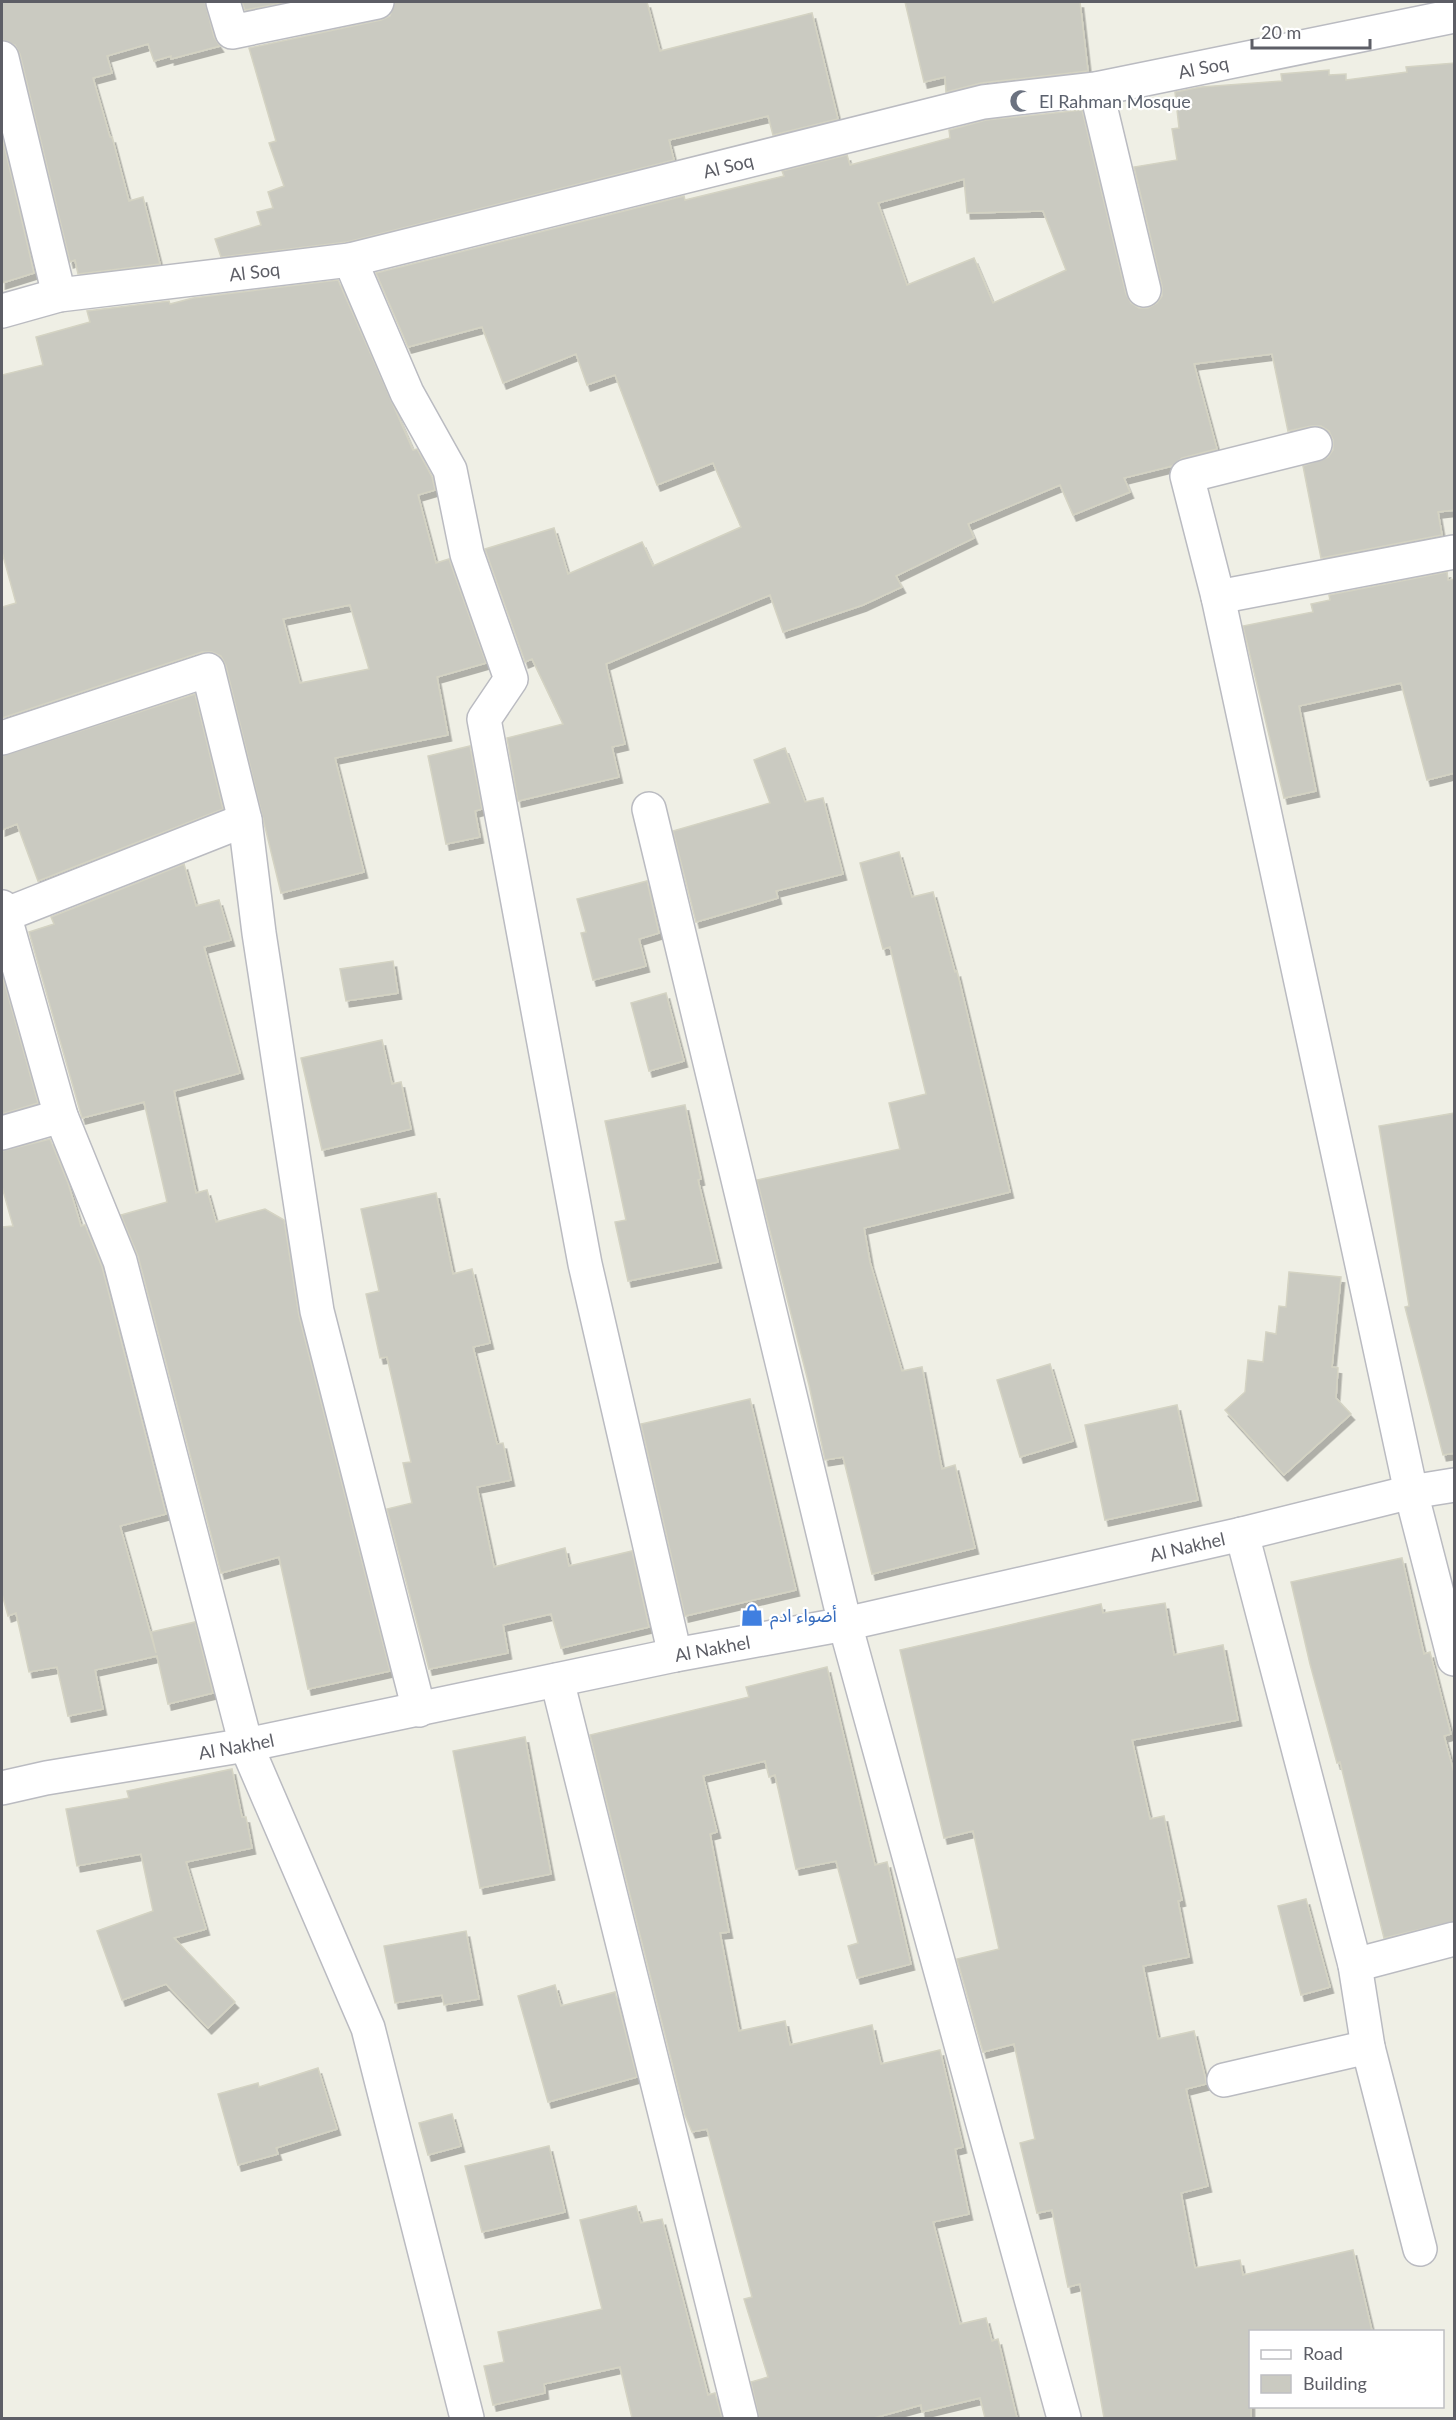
<svg xmlns="http://www.w3.org/2000/svg" width="1456" height="2420" font-family="Lato,'Noto Sans Arabic',sans-serif">
	<style>
		.building { fill: #cacac1; stroke: #d4d3c3; stroke-width: 1.5; fill-rule: evenodd; filter: url(#shadow) }
		.lines { fill: none; stroke-linecap: round; stroke-linejoin: round }
		.street-casing { stroke: #babbc1; stroke-width: 36 }
		.street { stroke: #fff; stroke-width: 33 }
		.labels { text-anchor: middle; dominant-baseline: central; stroke-width: 4.5; stroke-linejoin: round; paint-order: stroke }
		.street-label { font-size: 18px; fill: #5d5e66; stroke: #fff }
		.worship-label { font-size: 18px; fill: #5b616d; stroke: #fff; text-anchor: start }
		.shop-label { font-size: 18px; fill: #366cbe; stroke: #fff; text-anchor: start }
	</style>
	<defs>
		<filter id="shadow"><feDropShadow dx="3.5" dy="6" stdDeviation="0" flood-color="#0004"/></filter>
	</defs>
	<rect width="100%" height="100%" fill="#efefe5"/>
	<g class="building">
		<polygon points="2,2 205,2 214,37 220,46 171,59 171,56 154,61 148,44 107,56 112,73 93,78 110,137 112,137 129,201 143,197 160,264 78,274 75,260 70,262 20,54 15,45 2,40"/>
		<polygon points="242,2 287,2 245,10"/>
		<polygon points="395,2 647,2 660,51 812,13 838,119 773,135 768,116 669,140 674,160 347,242 221,257 215,239 261,225 257,212 273,208 268,192 284,186 269,143 276,141 249,48 381,20 390,16"/>
		<polygon points="905,2 1080,2 1088,71 981,83 946,92 945,77 924,82"/>
		<path d="M 1455,63 L 1455,510 L 1438,512 L 1442,535 L 1321,558 L 1303,466 L 1328,457 L 1333,450 L 1333,440 L 1329,431 L 1321,426 L 1311,426 L 1288,431 L 1272,354 L 1194,364 L 1217,449 L 1182,458 L 1172,466 L 1124,478 L 1130,492 L 1073,515 L 1060,485 L 968,524 L 974,538 L 896,576 L 902,587 L 863,605 L 783,632 L 770,595 L 606,664 L 625,744 L 612,747 L 619,777 L 518,801 L 507,738 L 563,724 L 532,659 L 525,662 L 485,549 L 554,528 L 568,574 L 642,542 L 653,566 L 741,527 L 713,463 L 657,485 L 615,375 L 587,385 L 576,354 L 503,383 L 482,327 L 408,347 L 376,273 L 684,196 L 685,200 L 784,176 L 782,171 L 847,155 L 850,165 L 950,138 L 949,130 L 986,120 L 1082,110 L 1126,294 L 1131,303 L 1139,308 L 1148,308 L 1157,303 L 1162,296 L 1162,286 L 1134,167 L 1177,160 L 1172,129 L 1179,128 L 1175,92 L 1201,87 L 1282,81 L 1281,74 L 1329,70 L 1329,75 L 1346,74 L 1346,80 L 1407,72 L 1406,67 ZM 964,179 L 967,213 L 1043,211 L 1066,270 L 993,303 L 974,258 L 907,285 L 878,203 Z"/>
		<polygon points="2,136 34,273 2,283"/>
		<path d="M 338,280 L 413,450 L 417,449 L 432,477 L 435,490 L 418,495 L 436,563 L 449,559 L 486,663 L 437,677 L 448,735 L 335,758 L 364,872 L 281,893 L 226,666 L 221,656 L 212,652 L 202,652 L 2,718 L 2,607 L 16,603 L 2,552 L 2,375 L 43,365 L 36,337 L 90,322 L 87,311 L 169,301 L 170,304 L 193,298 ZM 350,605 L 369,669 L 300,683 L 283,619 Z"/>
		<polygon points="1447,572 1448,580 1455,579 1455,773 1427,780 1401,683 1299,706 1316,791 1284,798 1243,626 1313,612 1311,604 1330,600 1329,595"/>
		<polygon points="195,694 223,809 38,881 17,824 2,830 2,756"/>
		<polygon points="470,746 482,809 475,811 480,837 446,844 428,756"/>
		<polygon points="785,748 805,802 823,798 843,874 776,891 778,898 696,922 673,831 770,803 754,760"/>
		<polygon points="899,852 912,897 933,892 955,972 957,971 1010,1192 864,1228 870,1262 902,1371 922,1367 942,1469 955,1465 975,1548 872,1574 843,1457 825,1460 809,1385 757,1180 900,1149 889,1103 926,1094 890,947 883,949 860,863"/>
		<polygon points="184,864 196,906 219,900 231,940 204,947 240,1073 174,1091 196,1193 207,1190 216,1222 265,1209 284,1220 299,1316 390,1671 308,1689 279,1557 221,1573 138,1256 121,1215 167,1202 144,1102 82,1118 29,932 54,924 51,917"/>
		<polygon points="647,881 659,933 639,939 646,966 593,980 581,933 586,932 577,899"/>
		<polygon points="393,961 398,993 346,1001 340,969"/>
		<polygon points="2,974 38,1103 2,1114"/>
		<polygon points="666,993 684,1061 649,1071 631,1003"/>
		<polygon points="382,1040 392,1084 401,1082 411,1129 322,1150 301,1058"/>
		<polygon points="685,1105 701,1179 698,1180 718,1262 628,1281 615,1222 626,1220 605,1121"/>
		<polygon points="1455,1113 1455,1453 1443,1455 1405,1307 1409,1306 1379,1126"/>
		<polygon points="50,1139 68,1183 81,1226 85,1225 102,1267 166,1514 120,1526 156,1653 151,1632 195,1622 213,1693 168,1704 157,1656 95,1670 103,1709 68,1716 57,1667 29,1672 16,1613 8,1616 2,1594 2,1227 13,1226 2,1187 2,1151"/>
		<polygon points="436,1193 453,1274 472,1269 490,1343 473,1347 497,1444 503,1443 511,1480 477,1487 494,1567 565,1548 569,1566 632,1551 649,1627 561,1648 551,1614 503,1625 508,1653 429,1669 387,1509 412,1503 403,1463 411,1462 387,1357 380,1358 366,1294 379,1291 361,1209"/>
		<polygon points="1289,1272 1341,1277 1332,1367 1338,1368 1336,1398 1351,1414 1284,1475 1225,1410 1245,1392 1248,1360 1263,1362 1266,1332 1276,1334 1279,1306 1286,1307"/>
		<polygon points="1050,1364 1073,1441 1020,1457 997,1380"/>
		<polygon points="750,1399 796,1590 685,1616 641,1424"/>
		<polygon points="1177,1405 1198,1500 1105,1520 1085,1425"/>
		<polygon points="1402,1558 1424,1654 1430,1652 1451,1734 1444,1736 1455,1776 1455,1921 1384,1938 1340,1762 1337,1763 1310,1664 1291,1582"/>
		<polygon points="1165,1603 1174,1655 1223,1645 1238,1720 1132,1740 1150,1819 1164,1816 1182,1900 1178,1901 1189,1957 1143,1966 1158,2039 1194,2031 1206,2081 1206,2084 1186,2089 1208,2186 1181,2193 1195,2268 1240,2260 1243,2275 1353,2250 1372,2331 1251,2331 1251,2418 1104,2418 1080,2284 1068,2287 1052,2210 1037,2213 1020,2143 1035,2139 1014,2044 983,2052 957,1959 999,1949 973,1831 944,1838 900,1650 1101,1604 1103,1613"/>
		<polygon points="827,1667 875,1865 887,1862 911,1964 857,1978 848,1946 858,1943 836,1861 796,1869 775,1775 769,1777 765,1761 703,1776 717,1832 710,1834 729,1932 720,1933 739,2031 785,2021 790,2045 872,2025 881,2064 940,2050 963,2147 955,2149 969,2214 933,2222 960,2324 986,2318 992,2341 998,2339 1017,2418 985,2418 980,2398 922,2412 921,2405 874,2418 759,2418 751,2382 768,2377 744,2299 752,2297 707,2129 692,2132 685,2115 590,1735 749,1697 746,1687"/>
		<polygon points="525,1737 551,1874 480,1888 453,1751"/>
		<polygon points="232,1769 242,1817 246,1817 252,1848 186,1862 206,1929 174,1938 235,2002 208,2028 166,1984 122,2000 97,1931 153,1911 141,1854 77,1866 66,1809 129,1798 127,1791"/>
		<polygon points="1306,1899 1330,1987 1301,1995 1278,1906"/>
		<polygon points="466,1931 479,1999 444,2005 442,1995 395,2003 384,1946"/>
		<polygon points="555,1985 561,2006 615,1992 637,2077 548,2102 518,1996"/>
		<polygon points="318,2068 337,2129 276,2148 278,2154 238,2165 218,2094 258,2083 259,2087"/>
		<polygon points="452,2114 461,2146 428,2155 419,2123"/>
		<polygon points="549,2146 565,2212 482,2232 465,2166"/>
		<polygon points="636,2206 641,2223 662,2219 708,2395 715,2393 722,2418 632,2418 620,2367 544,2384 545,2393 493,2405 484,2366 504,2362 498,2332 602,2309 580,2220"/>
	</g>
	<g class="lines">
		<g class="street-casing">
			<g id="street">
				<polyline points="223,2 232,32 377,2"/>
				<polyline points="2,58 59,295"/>
				<polyline points="1096,89 1144,290"/>
				<polyline points="350,260 407,393 450,470 467,554 511,679 484,719 585,1264 675,1655"/>
				<path id="s1" d="M 2,311 L 59,295 L 350,260 L 983,102 L 1096,89 L 1454,16"/>
				<polyline points="1315,444 1187,476 1218,597 1411,1492 1454,1659"/>
				<polyline points="1218,597 1454,552"/>
				<polyline points="2,738 208,670 245,820 259,933 317,1311 419,1710"/>
				<polyline points="649,809 845,1624 1064,2418"/>
				<polyline points="2,907 61,1116 120,1261 246,1745 368,2028 467,2418"/>
				<polyline points="2,916 245,820"/>
				<polyline points="2,1133 61,1116"/>
				<polyline points="1242,1534 1355,1965 1368,2047 1420,2249"/>
				<polyline points="557,1680 741,2418"/>
				<path id="s2" d="M 2,1788 L 46,1778 L 246,1745 L 675,1655 L 845,1624 L 1242,1534 L 1411,1492 L 1454,1485"/>
				<polyline points="1355,1965 1454,1939"/>
				<polyline points="1224,2080 1368,2047"/>
			</g>
		</g>
		<use href="#street" class="street"/>
	</g>
	<defs>
		<g id="mosque-bare" transform="scale(1.8)"><path d="M3.5-4.9A6 6 0 1 0 3.5 4.9A5 5 0 1 1 3.5-4.9Z" fill="#6b7280" stroke="#fff" stroke-width="2.5" paint-order="stroke"/></g>
		<g id="shop-bare" transform="scale(1.8)"><path d="M-5-2.5h2.3a2.7 3.5 0 0 1 5.4 0H5L5.5 6h-11ZM-1.5-2.5h3a1.5 2.3 0 0 0-3 0Z" fill="#3f7fe0" stroke="#fff" stroke-width="2.5" paint-order="stroke"/></g>
	</defs>
	<g fill-rule="evenodd">
		<use href="#mosque-bare" x="1021" y="101"/>
		<use href="#shop-bare" x="752" y="1615"/>
	</g>
	<g class="labels">
		<g class="street-label">
			<text stroke="none"><textPath href="#s1" startOffset="1228">Al Soq</textPath></text>
			<text stroke="none"><textPath href="#s1" startOffset="742">Al Soq</textPath></text>
			<text stroke="none"><textPath href="#s1" startOffset="256">Al Soq</textPath></text>
			<text stroke="none"><textPath href="#s2" startOffset="1210">Al Nakhel</textPath></text>
			<text stroke="none"><textPath href="#s2" startOffset="724">Al Nakhel</textPath></text>
			<text stroke="none"><textPath href="#s2" startOffset="238">Al Nakhel</textPath></text>
		</g>
		<g class="worship-label">
			<text x="1039" y="101">El Rahman Mosque</text>
		</g>
		<g class="shop-label">
			<text x="770" y="1615">أضواء ادم</text>
		</g>
	</g>
	<rect width="1456" height="2420" fill="none" stroke="#5d5e66" stroke-width="6"/>
	<rect x="1249" y="2330" width="195" height="78" fill="#ffffff" stroke="#bebfc2" stroke-width="1.5"/>
	<rect x="1261" y="2350" width="30" height="9" fill="#ffffff" stroke="#bebfc2" stroke-width="1.5"/>
	<text x="1303" y="2360" font-size="18" fill="#5d5e66">Road</text>
	<rect x="1261" y="2375" width="30" height="18" fill="#cacac1" stroke="#bebfc2" stroke-width="1.5"/>
	<text x="1303" y="2390" font-size="18" fill="#5d5e66">Building</text>
	<path d="M1252 39v9h118v-9" fill="none" stroke="#5d5e66" stroke-width="3"/>
	<text x="1261" y="39" font-size="18" fill="#5d5e66" stroke="#ffffff" stroke-width="4.5" paint-order="stroke">20 m</text>
</svg>
